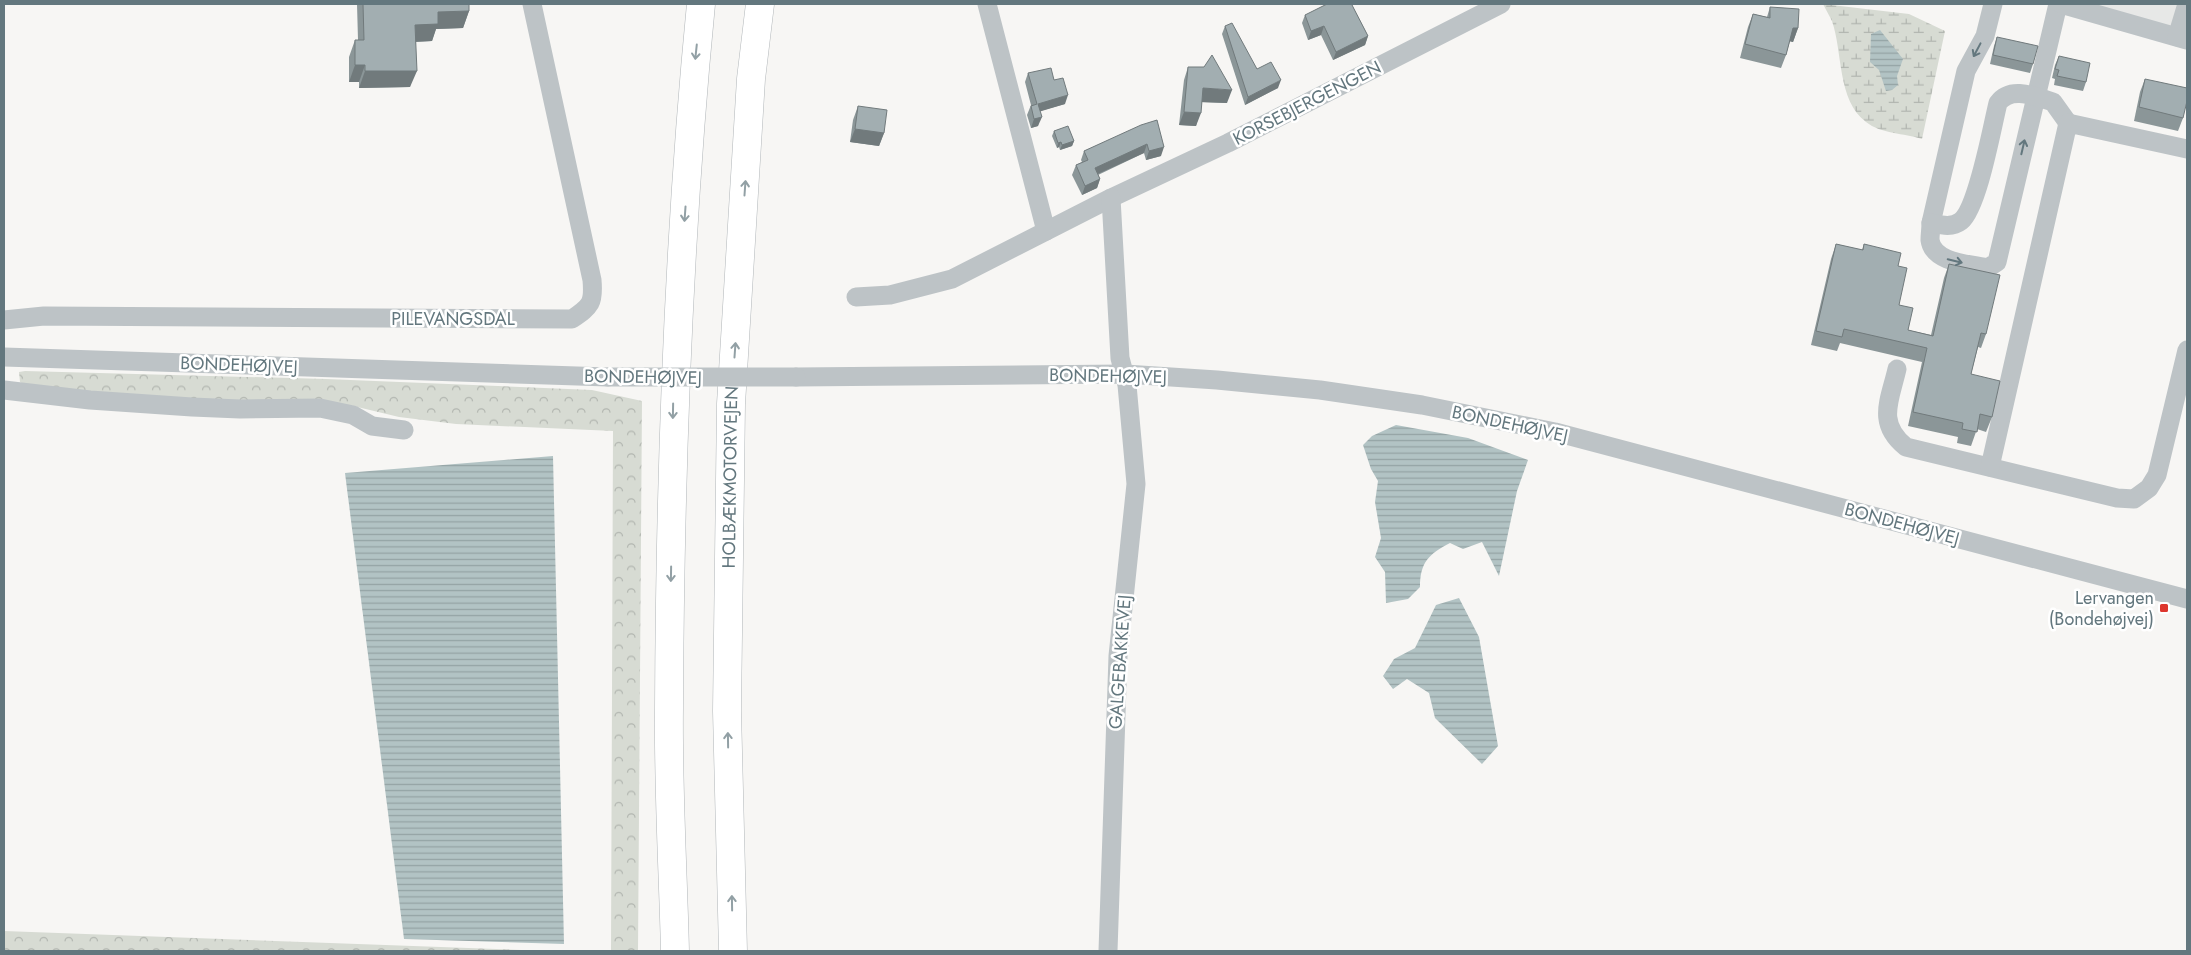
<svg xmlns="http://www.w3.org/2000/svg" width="2191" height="955" font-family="Jost,sans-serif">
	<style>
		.built { fill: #e7e8e7 }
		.forest { fill: url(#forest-crowns) }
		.wetland { fill: url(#wetland-marsh) }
		.water { fill: url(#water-rules) }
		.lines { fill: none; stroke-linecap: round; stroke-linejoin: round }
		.highway-casing { stroke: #b1b6b9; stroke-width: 29 }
		.minor { stroke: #bdc3c6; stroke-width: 19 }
		.highway { stroke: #fff; stroke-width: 28 }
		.minor-bridge { stroke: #bdc3c6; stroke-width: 19 }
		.wall { fill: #8b9698 }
		.shaded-wall { fill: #717a7c }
		.building { fill: #a2aeb1; stroke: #717a7c }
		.oneway { stroke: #63777e }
		.oneway2 { stroke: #92a0a5 }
		.poi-dot { fill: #dd362e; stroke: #fff; stroke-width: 2 }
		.labels { text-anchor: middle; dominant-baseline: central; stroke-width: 5; stroke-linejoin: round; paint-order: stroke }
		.street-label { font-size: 18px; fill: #63777e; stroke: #fff }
		.poi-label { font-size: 18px; fill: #63777e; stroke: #fff; text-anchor: end }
	</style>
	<defs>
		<pattern id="forest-crowns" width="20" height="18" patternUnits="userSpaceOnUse" patternTransform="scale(1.25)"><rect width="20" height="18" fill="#d7dbd3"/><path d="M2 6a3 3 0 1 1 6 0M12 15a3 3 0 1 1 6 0" fill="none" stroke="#b2b6b0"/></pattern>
		<pattern id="wetland-marsh" width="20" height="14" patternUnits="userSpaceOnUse" patternTransform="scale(1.25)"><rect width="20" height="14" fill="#d7dbd3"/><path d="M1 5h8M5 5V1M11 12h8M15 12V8" fill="none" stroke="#b2b6b0"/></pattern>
		<pattern id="water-rules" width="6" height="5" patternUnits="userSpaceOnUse" patternTransform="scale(1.25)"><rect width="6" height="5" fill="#b2c3c4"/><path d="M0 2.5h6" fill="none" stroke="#94a3a4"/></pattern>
	</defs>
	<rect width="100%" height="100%" fill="#f7f6f4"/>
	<polygon class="built" points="2088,4 2187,4 2187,32"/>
	<g class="forest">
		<polygon points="25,371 326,379 592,390 642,401 638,951 611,951 613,431 456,424 399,417 349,405 250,404 28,387 20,382 19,372"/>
		<polygon points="4,931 548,951 4,951"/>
	</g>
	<path class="wetland" d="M 1823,4 L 1909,14 L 1945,31 L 1922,139 C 1904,133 1881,134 1866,122 C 1837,100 1843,53 1832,21 C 1829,15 1826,10 1823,4 Z"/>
	<g class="water">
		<polygon points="1880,30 1903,59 1897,76 1898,85 1892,90 1886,91 1879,70 1870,62 1871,34"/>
		<path d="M 1396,425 L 1468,438 L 1528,460 L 1517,491 L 1499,576 L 1482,542 L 1463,549 L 1450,543 C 1429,554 1420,562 1420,587 L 1408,599 L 1386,603 L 1385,572 L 1375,557 L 1381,538 L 1375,502 L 1378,481 L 1371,469 L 1363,445 L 1372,436 Z"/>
		<polygon points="553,456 564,944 404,939 345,473"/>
		<polygon points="1459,598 1479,637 1498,746 1482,764 1435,718 1429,693 1407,679 1393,689 1383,676 1394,659 1415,648 1436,605"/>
	</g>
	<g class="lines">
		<g class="highway-casing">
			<g id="highway">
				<path d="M 675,951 C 673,870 668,789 669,708 C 670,473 678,238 701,4"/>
				<path id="s1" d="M 733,951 L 727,711 L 731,404 L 751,79 L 760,4"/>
			</g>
		</g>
		<g class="minor">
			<polyline points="987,4 1046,231"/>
			<path d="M 1993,4 L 1985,36 L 1966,71 L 1931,223 C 1931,229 1930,234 1930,240 C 1933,263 1970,264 1988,268 L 1997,262 L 2058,4"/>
			<polyline points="2061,4 2187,40"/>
			<polyline points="2177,37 2187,4"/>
			<path d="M 1931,223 C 1941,225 1952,228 1961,221 C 1978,207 1992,127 1998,103 C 2011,85 2036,97 2053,102 L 2068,123"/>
			<polyline points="856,297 890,295 952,279 1111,198 1228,143 1501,4"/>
			<path d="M 4,320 L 44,316 L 572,319 C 591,306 594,303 592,280 L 532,4"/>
			<polyline points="4,357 608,377"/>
			<path d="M 1897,369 C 1890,400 1876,423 1906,447 L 2117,498 L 2134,499 L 2149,488 L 2157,475 L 2187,350"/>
			<polyline points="796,377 1125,374 1217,380 1320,390 1422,405 1555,432 2187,599"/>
			<polyline points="4,390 90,400 192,407 240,409 320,408 353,415 372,426 404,430"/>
			<polyline points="1990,467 2068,123 2187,149"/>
			<polyline points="1108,951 1118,656 1136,484 1127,385 1120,358 1111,198"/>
		</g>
		<use href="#highway" class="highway"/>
		<polyline class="minor-bridge" points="608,377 796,377"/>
	</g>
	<g class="wall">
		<polygon points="357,4 469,4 469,11 463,28 436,29 432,41 416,42 410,87 359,88 359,82 349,82 349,57 355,40 358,40"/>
		<polygon points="1353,7 1368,36 1365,45 1333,60 1321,35 1308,40 1302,23 1305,15"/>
		<polygon points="1770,7 1798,28 1793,42 1790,41 1786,55 1781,68 1740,58 1748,27 1753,14 1767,17"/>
		<polygon points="1225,26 1257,69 1278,88 1245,105 1222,34"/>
		<polygon points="1997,37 2033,64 2030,73 1990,64 1994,46"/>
		<polygon points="2059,56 2086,82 2083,91 2054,85 2055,79 2052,78 2055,65"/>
		<polygon points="1188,67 1227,103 1202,102 1196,126 1179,125 1184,80"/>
		<polygon points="1028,73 1054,80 1065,104 1040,111 1038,126 1031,128 1027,115 1031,105 1025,82"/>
		<polygon points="2145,79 2183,118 2178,131 2134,121 2140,92"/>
		<polygon points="858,106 884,133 879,146 850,142 853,120"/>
		<polygon points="1157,120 1161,156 1146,160 1144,153 1098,175 1100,179 1097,188 1082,195 1072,175 1076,165 1082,162 1081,160 1084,151"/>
		<polygon points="1054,131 1074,141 1072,146 1060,150 1059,147 1057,148 1052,136"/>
		<polygon points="1836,244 1862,250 1864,244 1898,266 1899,305 1908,330 1931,335 1944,278 1949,264 1986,334 1981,348 1978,347 1971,374 1992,417 1986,432 1977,429 1971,446 1957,443 1958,437 1908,426 1922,362 1840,343 1837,351 1811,345 1831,259"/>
	</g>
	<g class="shaded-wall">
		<polygon points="469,11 463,28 436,29 432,41 409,42 415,25 438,12"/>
		<polygon points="1324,26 1321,35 1308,40 1311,31"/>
		<polygon points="1793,28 1798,28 1793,42 1788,41"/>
		<polygon points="1368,36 1365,45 1333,60 1336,52"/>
		<polygon points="355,65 365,65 359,82 349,82"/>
		<polygon points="365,71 417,71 410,87 359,88"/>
		<polygon points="1281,80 1278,88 1245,105 1248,97"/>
		<polygon points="1203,88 1232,90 1227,103 1198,102"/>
		<polygon points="1068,95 1065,104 1035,113 1038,104"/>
		<polygon points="1184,112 1201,113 1196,126 1179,125"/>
		<polygon points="1042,117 1038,126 1031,128 1034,119"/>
		<polygon points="855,129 884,133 879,146 850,142"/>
		<polygon points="1074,141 1072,146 1060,150 1062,145"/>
		<polygon points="1061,142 1059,147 1057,148 1058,143"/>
		<polygon points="1147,144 1144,153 1091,177 1095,168"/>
		<polygon points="1164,147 1161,156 1146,160 1149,151"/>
		<polygon points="1100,179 1097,188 1082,195 1085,186"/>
	</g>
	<g class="building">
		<polygon points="363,4 469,4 469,11 438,12 438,24 415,25 417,71 365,71 365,65 355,65 355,40 364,40"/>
		<polygon points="1327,4 1354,4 1352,5 1368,36 1336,52 1324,26 1311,31 1305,15"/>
		<polygon points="1770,7 1799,9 1798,28 1793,28 1786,55 1745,44 1753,14 1770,18"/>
		<polygon points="1232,23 1257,69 1271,62 1281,80 1248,97 1225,26"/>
		<polygon points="1997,37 2038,46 2033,64 1993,55"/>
		<polygon points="1212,55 1232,90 1203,88 1201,113 1184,112 1188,67 1204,67"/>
		<polygon points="2059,56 2090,63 2086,82 2057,76 2059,70 2055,69"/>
		<polygon points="1051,68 1054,80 1063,78 1068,95 1038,104 1042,117 1034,119 1031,106 1037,104 1028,73"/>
		<polygon points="2145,79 2187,88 2187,101 2183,118 2139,107"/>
		<polygon points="858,106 887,110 884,133 855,129"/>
		<polygon points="1157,120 1164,147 1149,151 1147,144 1095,168 1100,179 1085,186 1076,165 1088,160 1084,151 1141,125"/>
		<polygon points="1068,126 1074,141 1062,145 1061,142 1058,143 1054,131"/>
		<polygon points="1836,244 1863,250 1864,244 1901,253 1898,266 1907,268 1899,305 1913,308 1908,330 1933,336 1949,264 2000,275 1986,334 1981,333 1971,374 2000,381 1992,417 1980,414 1977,432 1962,429 1963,423 1913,412 1927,348 1844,329 1842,337 1816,331"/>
	</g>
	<defs><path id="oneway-shaft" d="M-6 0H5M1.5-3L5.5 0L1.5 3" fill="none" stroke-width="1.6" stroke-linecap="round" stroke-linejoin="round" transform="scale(1.25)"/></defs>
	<g class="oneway">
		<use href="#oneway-shaft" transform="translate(1977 50) rotate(118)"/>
		<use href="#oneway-shaft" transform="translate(2023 147) rotate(-77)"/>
		<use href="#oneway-shaft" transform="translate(1955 261) rotate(14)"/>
	</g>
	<g class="oneway2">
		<use href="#oneway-shaft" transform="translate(696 52) rotate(96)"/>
		<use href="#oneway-shaft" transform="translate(745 188) rotate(-86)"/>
		<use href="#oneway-shaft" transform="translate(685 214) rotate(94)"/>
		<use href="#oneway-shaft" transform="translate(735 350) rotate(-86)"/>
		<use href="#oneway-shaft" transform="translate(673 411) rotate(91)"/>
		<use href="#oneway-shaft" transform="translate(671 574) rotate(91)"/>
		<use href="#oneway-shaft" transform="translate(728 740) rotate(-91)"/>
		<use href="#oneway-shaft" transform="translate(732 903) rotate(-91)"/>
	</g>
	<rect class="poi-dot" x="2159" y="603" width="10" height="10" rx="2.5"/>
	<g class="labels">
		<g class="street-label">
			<text transform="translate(1307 103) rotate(-27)">KORSEBJERGENGEN</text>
			<text x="453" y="319">PILEVANGSDAL</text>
			<text transform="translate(239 365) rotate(2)">BONDEHØJVEJ</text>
			<text transform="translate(1108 376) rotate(1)">BONDEHØJVEJ</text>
			<text transform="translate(643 377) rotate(1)">BONDEHØJVEJ</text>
			<text transform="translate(1510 424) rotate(12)">BONDEHØJVEJ</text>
			<text stroke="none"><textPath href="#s1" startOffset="474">HOLBÆKMOTORVEJEN</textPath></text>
			<text transform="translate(1902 524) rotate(15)">BONDEHØJVEJ</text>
			<text transform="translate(1120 662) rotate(-86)">GALGEBAKKEVEJ</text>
		</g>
		<g class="poi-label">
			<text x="2154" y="598">Lervangen<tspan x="2154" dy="21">(Bondehøjvej)</tspan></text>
		</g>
	</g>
	<rect width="2191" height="955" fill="none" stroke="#63777e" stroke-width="10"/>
</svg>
